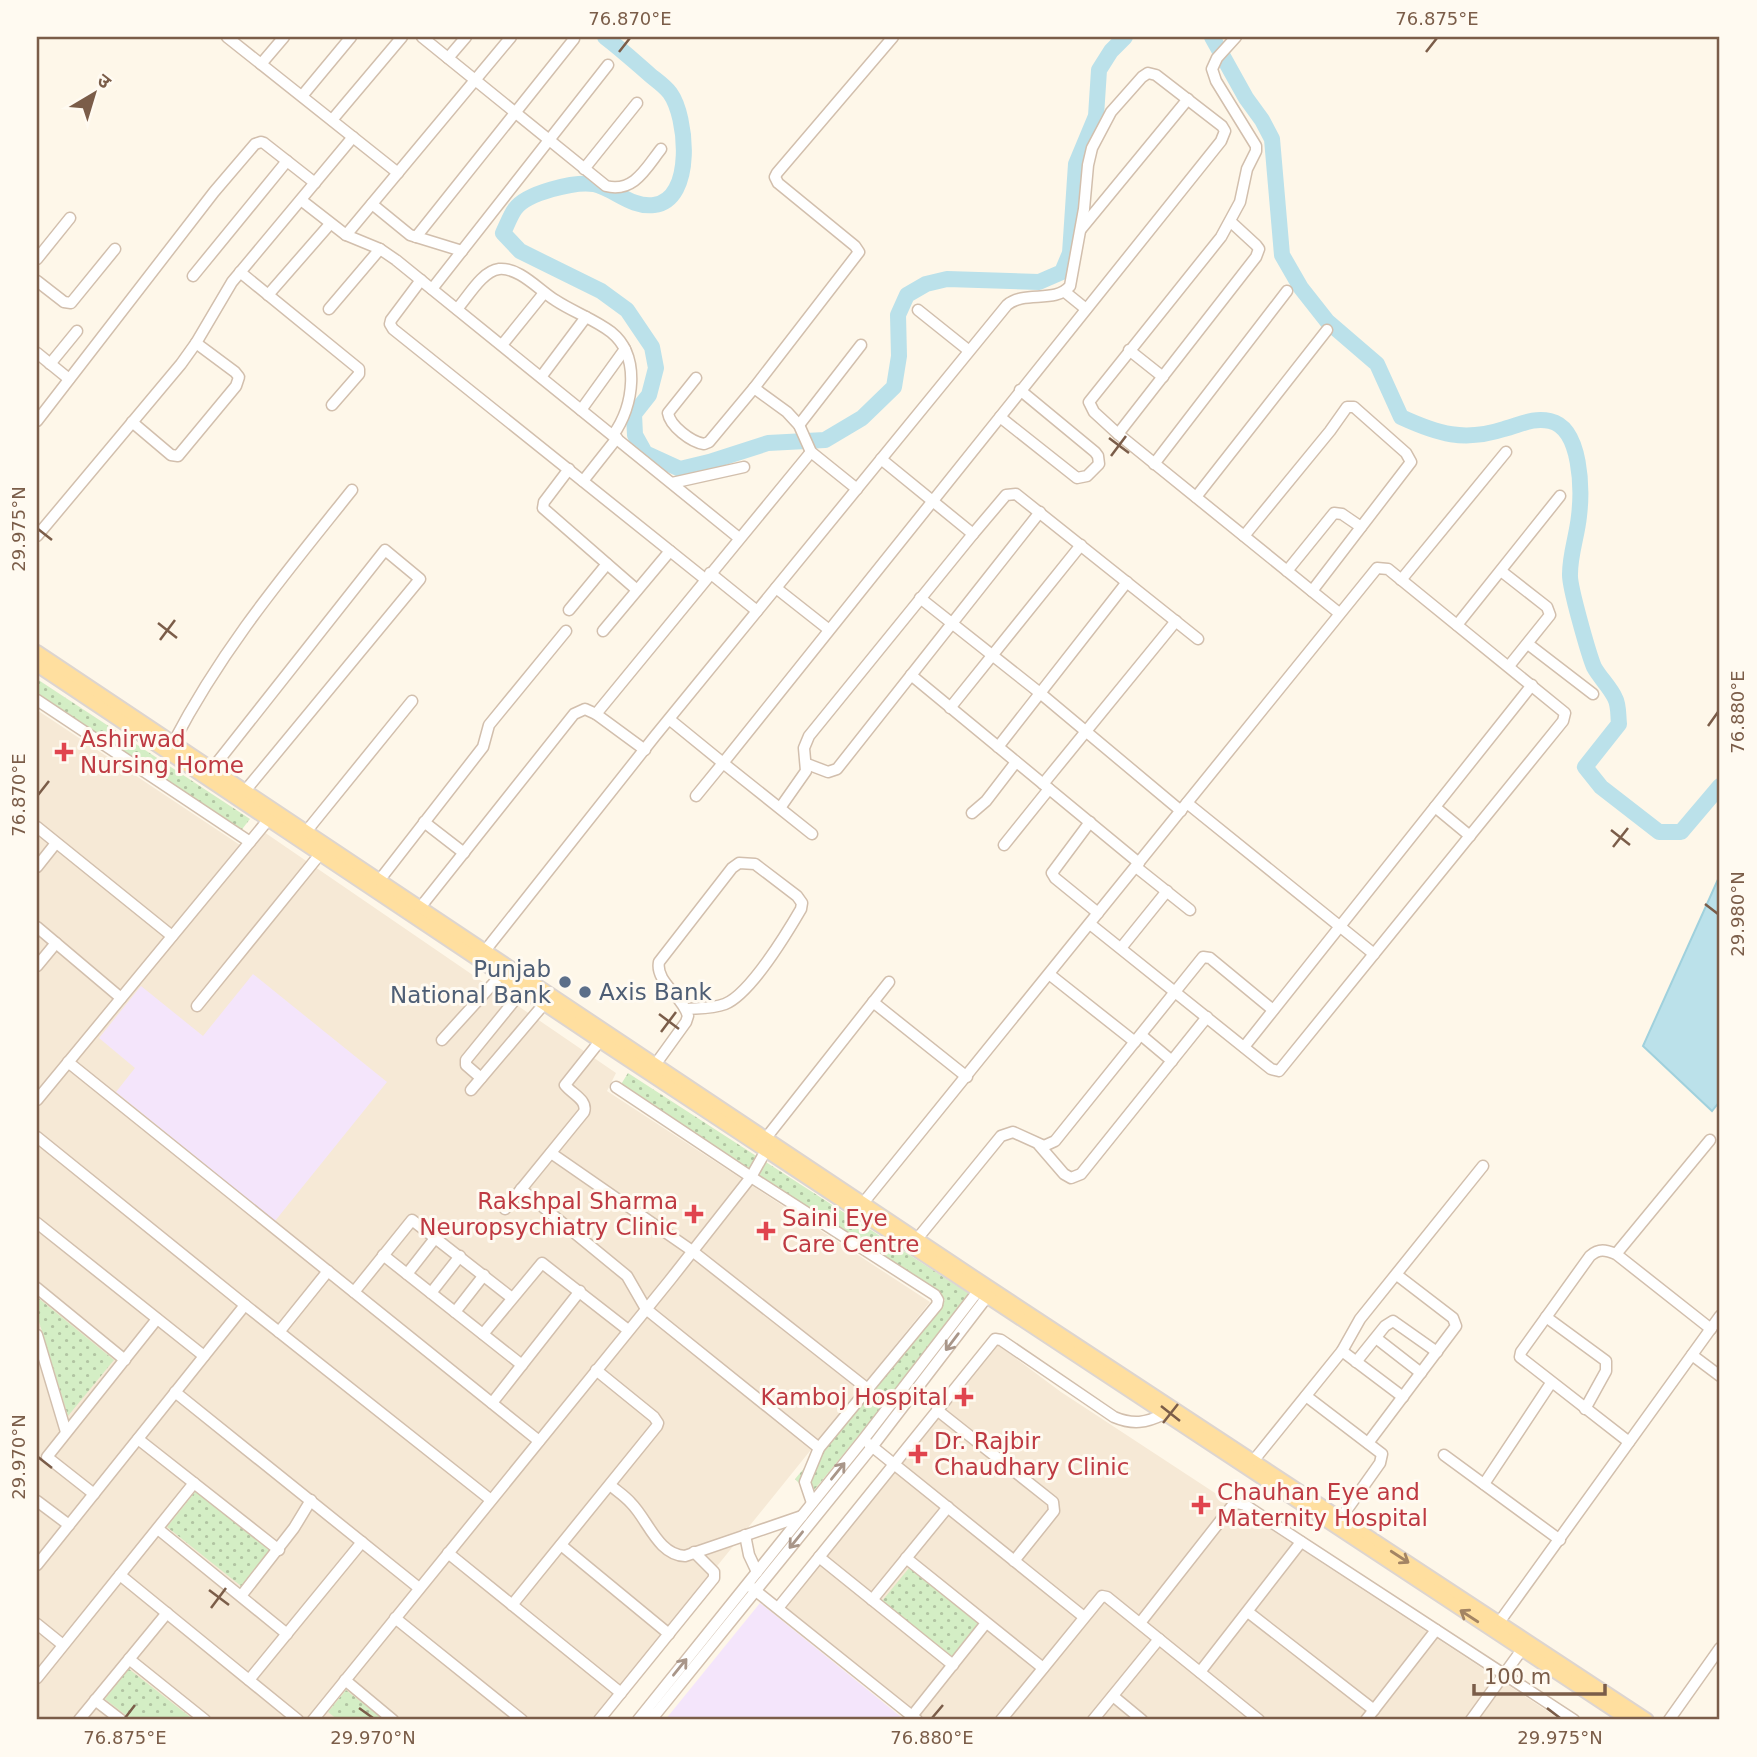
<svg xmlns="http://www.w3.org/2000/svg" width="1757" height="1757" font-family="'DejaVu Sans','Noto Sans Devanagari',sans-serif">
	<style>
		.residential { fill: #f6e9d6 }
		.education { fill: #f4e5fb }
		.green { fill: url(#green-dots) }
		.water { fill: #bbe1ea; stroke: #a0d1dd; stroke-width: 2 }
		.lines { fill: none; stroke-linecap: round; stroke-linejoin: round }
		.river { stroke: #bbe1ea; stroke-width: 16 }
		.minor-casing { stroke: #d2bfad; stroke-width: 13 }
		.major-casing { stroke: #ddd5d0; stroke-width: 16 }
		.minor { stroke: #fff; stroke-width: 10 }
		.major { stroke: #ffdf9f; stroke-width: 12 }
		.oneway { stroke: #a99689 }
		.oneway2 { stroke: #a38463 }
		.ticks { fill: none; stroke: #7b5d49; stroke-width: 2.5 }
		.health-dot { fill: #e0444e; stroke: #fffaf1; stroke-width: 2.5 }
		.service-dot { fill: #5c6f8a; stroke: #fffaf1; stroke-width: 2.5 }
		.labels { text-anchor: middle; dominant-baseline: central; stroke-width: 6; stroke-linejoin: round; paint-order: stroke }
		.health-label { font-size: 23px; fill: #be3a42; stroke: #fffaf1; text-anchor: start }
		.service-label { font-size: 23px; fill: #4e5e75; stroke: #fffaf1; text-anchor: end }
		.neatline { fill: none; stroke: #7b5d49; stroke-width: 2.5 }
		.ticks-label { font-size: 18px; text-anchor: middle; fill: #7b5d49 }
	</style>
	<defs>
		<pattern id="green-dots" width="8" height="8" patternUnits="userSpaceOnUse" patternTransform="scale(1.75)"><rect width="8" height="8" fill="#d4eec5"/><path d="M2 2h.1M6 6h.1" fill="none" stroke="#b1c4a2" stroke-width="1.8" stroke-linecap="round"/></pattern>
	</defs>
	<rect width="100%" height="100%" fill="#fef7e9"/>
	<g class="residential">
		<polygon points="37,710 249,851 264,832 616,1073 607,1091 930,1302 593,1720 37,1720"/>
		<polygon points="994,1342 1061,1392 1561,1720 926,1720 784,1607"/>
	</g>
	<g class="education">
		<polygon points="253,974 387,1082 275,1221 116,1092 135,1068 99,1038 141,986 203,1036"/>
		<polygon points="760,1603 905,1720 665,1720"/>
	</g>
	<g class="green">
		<polygon points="37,679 250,819 236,837 37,704"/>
		<polygon points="628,1073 973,1296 810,1495 795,1479 945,1300 620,1086"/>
		<polygon points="37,1297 114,1360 68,1416 37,1315"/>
		<polygon points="196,1491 270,1551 241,1586 167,1527"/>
		<polygon points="909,1568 979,1624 953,1657 882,1601"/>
		<polygon points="129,1669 194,1720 132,1720 105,1699"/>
		<polygon points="346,1690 384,1720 338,1720 328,1712"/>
	</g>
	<polygon class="water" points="1720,875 1720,1101 1712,1111 1643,1046"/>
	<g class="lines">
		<g class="river">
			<path d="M 605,37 C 621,49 635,62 650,75 C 656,80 665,86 670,93 C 687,116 695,200 654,205 C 631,208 615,189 594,184 C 575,181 526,193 515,209 C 510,216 507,225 503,233 L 520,251 L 601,291 L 627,310 L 652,347 L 656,368 L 649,395 L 634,414 L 635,435 L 645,453 L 680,469 L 709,462 L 768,443 L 825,440 L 862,418 L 894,387 L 899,356 L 898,315 L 907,295 L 926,284 L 947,279 L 1039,282 L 1062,272 L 1070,253 L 1076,164 L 1096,116 L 1099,70 L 1111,51 L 1125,37"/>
			<path d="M 1212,37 L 1246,98 L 1262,120 L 1272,139 L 1282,255 L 1301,288 L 1327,321 L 1377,364 L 1401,417 C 1438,434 1464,442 1504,429 C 1520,425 1533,417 1550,421 C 1582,428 1582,491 1579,516 C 1577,536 1570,554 1570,574 C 1569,586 1589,655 1594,667 C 1600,678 1610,687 1615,698 C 1619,705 1618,716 1619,724 L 1585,767 L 1601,787 L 1659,832 L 1681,832 L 1720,786"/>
		</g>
		<g class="minor-casing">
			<g id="minor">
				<polyline points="227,37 398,173"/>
				<path d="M 422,37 L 606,186 C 634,193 646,168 661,149"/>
				<polyline points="1236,37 1217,58 1212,69 1216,81 1256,146 1256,151 1247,169 1240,202 1221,237 1089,402 1094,412 1118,434 1339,613"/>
				<polyline points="448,58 466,37"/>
				<polyline points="261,64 284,37"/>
				<polyline points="302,96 351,37"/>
				<polyline points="332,120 402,37"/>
				<polyline points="584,169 637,103"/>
				<polyline points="301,200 346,235 380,249 396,260 739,538"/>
				<polyline points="372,204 410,235 462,251"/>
				<polyline points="1081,229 1188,99"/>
				<polyline points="346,235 511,37"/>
				<polyline points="416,237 574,39"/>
				<polyline points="37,259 70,218"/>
				<polyline points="240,272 359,369 359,374 332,405"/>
				<polyline points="193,276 287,161"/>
				<polyline points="421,280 391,320 390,324 393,329 705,579"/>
				<polyline points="37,281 64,302 71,303 115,249"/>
				<polyline points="432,289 608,65"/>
				<polyline points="1065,292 1086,309"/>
				<polyline points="268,295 330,224"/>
				<polyline points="329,309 380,249"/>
				<path d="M 457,309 C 468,297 482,271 499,269 C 519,267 539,290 555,300 C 573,312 594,319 611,332 C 641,356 634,406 613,435"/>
				<polyline points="918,310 968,350"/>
				<polyline points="502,345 544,293"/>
				<polyline points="1129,350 1163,377"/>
				<polyline points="37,353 69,379"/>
				<polyline points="50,364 77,331"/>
				<polyline points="541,377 586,317"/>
				<path d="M 696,378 L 668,413 C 670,426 691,442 704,444 L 709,442 L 754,388 L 787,412 L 799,425 L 811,452 L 857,489"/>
				<polyline points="754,388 859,252 855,246 778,183 775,177 777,173 893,37"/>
				<polyline points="581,410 625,349"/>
				<polyline points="1000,417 1077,478 1087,476 1099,464 1098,456 1095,452 1020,390"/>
				<polyline points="37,421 214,192 255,144 261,142 264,143 315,183"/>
				<polyline points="132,422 171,455 178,456 236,386 239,377 235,372 196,343"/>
				<polyline points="799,425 861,345"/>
				<polyline points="1118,434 1256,257 1259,249 1256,245 1231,222"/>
				<polyline points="1154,464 1287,291"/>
				<polyline points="569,469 544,502 543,508 637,590"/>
				<polyline points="583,481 617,438"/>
				<polyline points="672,483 744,467"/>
				<polyline points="1196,497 1327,330"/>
				<polyline points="973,534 1006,495 1016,494 1198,639"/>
				<polyline points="37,536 181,364 196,343 232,282 353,137"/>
				<polyline points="1244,536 1330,431 1347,407 1354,407 1406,453 1411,462 1312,591"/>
				<polyline points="1287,571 1334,513 1342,514 1361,527"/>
				<polyline points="1501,571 1547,607 1550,615 1509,666"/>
				<polyline points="710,573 757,611"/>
				<polyline points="1401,580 1506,452"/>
				<polyline points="776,588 828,629"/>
				<polyline points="920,598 1040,693 1181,811"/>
				<polyline points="569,610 607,564"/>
				<polyline points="1457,625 1560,496"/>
				<polyline points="603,631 670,551"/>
				<polyline points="1528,644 1593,694"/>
				<polyline points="911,675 1139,863"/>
				<polyline points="37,700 250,842"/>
				<polyline points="950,708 1081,545"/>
				<path d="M 173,743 C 223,647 285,574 352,490"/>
				<polyline points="998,747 1127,582"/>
				<polyline points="645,750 596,714 811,452"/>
				<polyline points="807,764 828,772 837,769 1040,512"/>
				<polyline points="212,769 385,550 420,579 245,791"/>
				<polyline points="1043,784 1176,621"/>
				<polyline points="696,796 723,763 812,834"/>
				<polyline points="1187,803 1374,954"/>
				<polyline points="1435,807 1470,836"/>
				<polyline points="780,808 806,771 804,748 809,736 973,534 881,459"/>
				<polyline points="972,813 986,801 1016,762"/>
				<polyline points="424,822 464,853"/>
				<polyline points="1090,822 1052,873 1055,878 1098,913"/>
				<polyline points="37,827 172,936"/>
				<polyline points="305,833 412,701"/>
				<polyline points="1004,845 1049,789"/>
				<polyline points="37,867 56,843"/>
				<polyline points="1136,867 1190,910"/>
				<polyline points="378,882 483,747 489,725 566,631"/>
				<polyline points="419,909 574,714 585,709 596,714"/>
				<polyline points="37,927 121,998"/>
				<polyline points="1121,948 1167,891"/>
				<path d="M 484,952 L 655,736 L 1007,305 C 1025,290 1055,304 1070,286 L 1084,209 L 1088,165 L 1092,148 L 1111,112 L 1142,77 L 1148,73 L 1156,75 L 1222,126 L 1225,131 L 1221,141 L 723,763 L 669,719"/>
				<polyline points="37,966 56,943"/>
				<polyline points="1049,974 1135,1042"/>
				<polyline points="873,1002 967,1077"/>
				<polyline points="197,1006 325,848"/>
				<polyline points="1141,1035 1172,1061"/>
				<polyline points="442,1040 501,975"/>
				<polyline points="1244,1047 1532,685"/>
				<polyline points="68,1062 539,1441"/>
				<path d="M 655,1065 L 686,1022 L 688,1016 C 683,996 655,982 659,962 L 732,868 L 739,863 L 755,864 L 797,896 L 802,903 L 801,909 C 787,933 750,994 725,1004 C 712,1009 699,1008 686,1009"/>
				<polyline points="481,1078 466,1065 466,1060 523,990"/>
				<polyline points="616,1087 751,1177 935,1295 938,1300 937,1305 819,1448 805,1482 812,1503"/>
				<polyline points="471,1090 544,1004"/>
				<polyline points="37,1100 273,814"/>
				<polyline points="37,1137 245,1305 491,1500"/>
				<polyline points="766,1138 889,982"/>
				<polyline points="1039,1145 1064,1174 1071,1178 1081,1174 1207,1017"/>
				<polyline points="551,1153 691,1250 869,1390"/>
				<polyline points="521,1189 627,1276 646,1309 819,1448"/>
				<polyline points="864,1202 1377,568 1388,569 1565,713 1563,721 1279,1071 1271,1069 1090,924"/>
				<path d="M 505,1209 L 584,1112 C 588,1100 572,1094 565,1085 L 600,1041"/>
				<polyline points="37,1223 204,1356"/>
				<polyline points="917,1239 1001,1136 1013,1132 1044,1146 1055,1141 1203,957 1210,958 1273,1010"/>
				<polyline points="1616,1254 1710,1140"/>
				<polyline points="383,1255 522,1365"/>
				<polyline points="407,1274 436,1237"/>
				<polyline points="37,1288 125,1360"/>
				<polyline points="354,1292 412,1220 512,1298"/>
				<polyline points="431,1293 460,1256"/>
				<polyline points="455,1312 484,1275"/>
				<polyline points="1546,1317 1606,1361 1606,1371 1585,1409"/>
				<polyline points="279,1332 328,1271"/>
				<polyline points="483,1334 542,1263 628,1330"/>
				<polyline points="37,1335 66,1432"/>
				<polyline points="1376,1338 1421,1373"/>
				<polyline points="1342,1351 1403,1397"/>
				<polyline points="1692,1355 1720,1376"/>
				<polyline points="1356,1362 1385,1326 1393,1321 1437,1352"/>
				<polyline points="175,1392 419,1588"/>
				<polyline points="1306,1396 1382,1454 1380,1463 1341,1518"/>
				<polyline points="492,1403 580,1291"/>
				<polyline points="937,1410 1053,1502 1054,1511 1014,1561"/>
				<polyline points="138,1439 279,1550"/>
				<path d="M 1629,1442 L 1520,1357 L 1521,1352 L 1590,1256 C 1599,1248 1606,1250 1616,1254 L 1711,1329"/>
				<polyline points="1368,1443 1456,1326 1453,1318 1397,1275"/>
				<polyline points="869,1444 1084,1617"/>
				<polyline points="1444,1455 1560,1540"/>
				<polyline points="1254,1460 1342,1351 1360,1319 1483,1166"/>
				<polyline points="1484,1484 1551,1383"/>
				<path d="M 610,1485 C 617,1491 625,1496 631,1503 C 648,1520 658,1555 685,1556 L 802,1516"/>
				<polyline points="94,1494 47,1457 157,1319"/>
				<polyline points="37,1501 69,1525"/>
				<polyline points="158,1529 287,1634"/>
				<polyline points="745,1535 749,1555 757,1572"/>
				<polyline points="561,1545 669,1634"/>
				<polyline points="448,1553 621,1693"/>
				<polyline points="819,1557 953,1665"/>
				<polyline points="906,1558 1043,1668"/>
				<polyline points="37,1565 245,1305"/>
				<polyline points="120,1575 298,1720"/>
				<polyline points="751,1587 917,1720"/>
				<polyline points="241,1596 294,1528 311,1500"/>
				<polyline points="872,1600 948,1507"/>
				<polyline points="512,1605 657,1426 658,1423 654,1417 596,1370"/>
				<path d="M 778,1608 L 995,1339 L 1001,1340 L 1114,1417 C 1133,1425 1146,1423 1164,1414"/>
				<polyline points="1248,1612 1374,1710"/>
				<polyline points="395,1618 522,1720"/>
				<polyline points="1140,1623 1232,1506 1237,1503 1245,1505 1574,1720"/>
				<polyline points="37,1624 63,1645"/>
				<polyline points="1495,1628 1720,1316"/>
				<polyline points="129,1659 205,1720"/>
				<polyline points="1200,1672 1301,1542"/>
				<polyline points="37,1678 194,1483"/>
				<polyline points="249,1680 362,1542"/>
				<polyline points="345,1680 393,1720"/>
				<polyline points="1113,1696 1142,1720"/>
				<polyline points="95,1700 121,1720"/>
				<polyline points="912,1716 986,1623"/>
				<polyline points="79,1720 167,1613"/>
				<polyline points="313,1720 670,1280 751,1177 769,1145"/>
				<polyline points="599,1720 714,1578 714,1572 694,1552"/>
				<polyline points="638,1720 863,1440 978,1291 987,1286 987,1297 872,1447 651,1720"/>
				<polyline points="1001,1720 1102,1596 1107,1597 1259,1720"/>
				<polyline points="1093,1720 1159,1639"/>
				<polyline points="1366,1720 1436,1630"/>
				<polyline points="1471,1720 1526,1644"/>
				<polyline points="1669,1720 1720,1648"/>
			</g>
		</g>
		<g class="major-casing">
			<g id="major">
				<polyline points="37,652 987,1286 1647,1720"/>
				<polyline points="37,665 600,1041 1629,1720"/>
			</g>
		</g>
		<use href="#minor" class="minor"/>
		<use href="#major" class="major"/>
	</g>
	<defs><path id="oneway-shaft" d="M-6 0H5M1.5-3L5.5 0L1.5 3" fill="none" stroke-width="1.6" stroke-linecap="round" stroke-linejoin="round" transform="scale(1.75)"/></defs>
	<g class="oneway">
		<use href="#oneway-shaft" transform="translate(952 1342) rotate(127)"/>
		<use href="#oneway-shaft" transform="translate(838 1471) rotate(-51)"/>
		<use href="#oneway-shaft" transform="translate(796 1540) rotate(129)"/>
		<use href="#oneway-shaft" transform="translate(680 1667) rotate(-51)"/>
	</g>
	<g class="oneway2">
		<use href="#oneway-shaft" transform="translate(1400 1557) rotate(33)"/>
		<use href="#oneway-shaft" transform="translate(1469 1616) rotate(-147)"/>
	</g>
	<path class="ticks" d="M 619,52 L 630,38M 1426,52 L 1437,38M 1109,438 L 1129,453M 1111,456 L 1126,436M 38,529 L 52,540M 158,623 L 177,638M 160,640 L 175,620M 1708,726 L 1718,712M 38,795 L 49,781M 1611,830 L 1630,845M 1613,847 L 1628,828M 1705,904 L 1718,914M 659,1014 L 679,1029M 661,1032 L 676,1012M 1161,1406 L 1180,1421M 1163,1423 L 1178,1404M 38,1457 L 52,1468M 209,1590 L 229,1605M 211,1608 L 226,1588M 359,1708 L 373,1718M 1547,1708 L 1560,1718M 125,1718 L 135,1705M 932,1718 L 943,1705"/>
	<g class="health-dot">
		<path d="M60.5 741.5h7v7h7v7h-7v7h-7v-7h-7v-7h7z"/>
		<path d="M690.5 1203.5h7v7h7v7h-7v7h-7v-7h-7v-7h7z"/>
		<path d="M762.5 1220.5h7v7h7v7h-7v7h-7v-7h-7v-7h7z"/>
		<path d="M960.5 1386.5h7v7h7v7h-7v7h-7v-7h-7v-7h7z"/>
		<path d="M914.5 1443.5h7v7h7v7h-7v7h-7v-7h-7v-7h7z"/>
		<path d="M1197.5 1494.5h7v7h7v7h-7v7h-7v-7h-7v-7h7z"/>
	</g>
	<g class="service-dot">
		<circle cx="565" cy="982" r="7"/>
		<circle cx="585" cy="992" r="7"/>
	</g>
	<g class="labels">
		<g class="health-label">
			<text x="80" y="739">Ashirwad<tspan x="80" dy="26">Nursing Home</tspan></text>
			<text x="678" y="1201" text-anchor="end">Rakshpal Sharma<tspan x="678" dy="26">Neuropsychiatry Clinic</tspan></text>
			<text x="782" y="1218">Saini Eye<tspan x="782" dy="26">Care Centre</tspan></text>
			<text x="948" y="1397" text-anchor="end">Kamboj Hospital</text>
			<text x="934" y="1441">Dr. Rajbir<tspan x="934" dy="26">Chaudhary Clinic</tspan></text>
			<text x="1217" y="1492">Chauhan Eye and<tspan x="1217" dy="26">Maternity Hospital</tspan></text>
		</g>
		<g class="service-label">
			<text x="551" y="969">Punjab<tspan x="551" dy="26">National Bank</tspan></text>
			<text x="599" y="992" text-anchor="start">Axis Bank</text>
		</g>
	</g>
	<rect width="1757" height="1757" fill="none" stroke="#fffaf1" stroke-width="77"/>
	<g transform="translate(94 94) rotate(38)" stroke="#fffaf1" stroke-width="5" paint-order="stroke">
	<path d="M0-5L12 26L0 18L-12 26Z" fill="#7b5d49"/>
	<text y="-10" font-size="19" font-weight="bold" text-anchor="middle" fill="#7b5d49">उ</text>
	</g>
	<path d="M1474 1684v10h131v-10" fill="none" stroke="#7b5d49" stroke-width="3.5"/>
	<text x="1484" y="1684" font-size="21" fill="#7b5d49" stroke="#fffaf1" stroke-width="5" paint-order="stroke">100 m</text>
	<rect x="38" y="38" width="1680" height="1680" class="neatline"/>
	<g class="ticks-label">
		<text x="630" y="25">76.870°E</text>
		<text x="1437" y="25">76.875°E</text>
		<text transform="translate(19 529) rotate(-90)" y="6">29.975°N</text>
		<text transform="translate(1738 712) rotate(-90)" y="6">76.880°E</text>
		<text transform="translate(19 795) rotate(-90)" y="6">76.870°E</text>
		<text transform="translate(1738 914) rotate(-90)" y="6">29.980°N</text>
		<text transform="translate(19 1457) rotate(-90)" y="6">29.970°N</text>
		<text x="125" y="1744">76.875°E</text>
		<text x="373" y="1744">29.970°N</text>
		<text x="932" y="1744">76.880°E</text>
		<text x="1560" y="1744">29.975°N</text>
	</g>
</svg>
